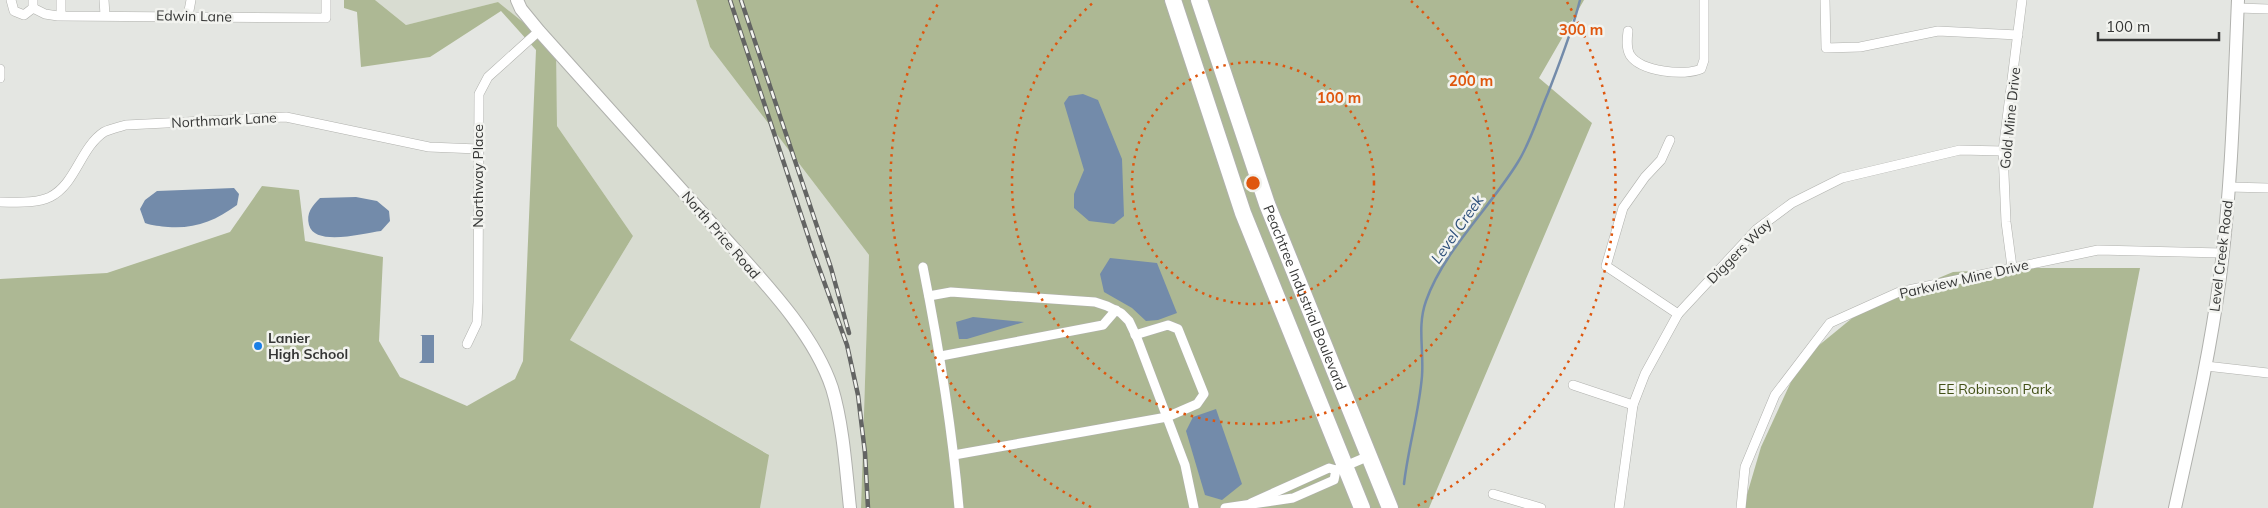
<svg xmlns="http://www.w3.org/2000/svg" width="2268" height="508" font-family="Mulish,sans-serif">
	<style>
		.built { fill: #d8dcd1 }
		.green { fill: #adb894 }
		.water { fill: #738baa }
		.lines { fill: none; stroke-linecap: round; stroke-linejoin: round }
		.stream { stroke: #738baa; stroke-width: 2.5 }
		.street-casing { stroke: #b0b1ad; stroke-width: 10 }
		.secondary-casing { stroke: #b0b1ad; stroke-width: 14 }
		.highway-casing { stroke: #b0b1ad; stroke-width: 18 }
		.street { stroke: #fff; stroke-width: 9 }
		.secondary { stroke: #fff; stroke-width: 12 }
		.highway { stroke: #fff; stroke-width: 16 }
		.rail-casing { stroke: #636463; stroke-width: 4.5 }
		.rail { stroke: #f2f3ef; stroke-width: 2.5; stroke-dasharray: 8; stroke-linecap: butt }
		.ring { fill: none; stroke: #df570e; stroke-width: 2.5; stroke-dasharray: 2.5 5 }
		.poi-dot { fill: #197ee6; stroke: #f2f3ef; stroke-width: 2 }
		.labels { text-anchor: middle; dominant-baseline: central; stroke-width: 5; stroke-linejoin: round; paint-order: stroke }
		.street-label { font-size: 14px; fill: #353635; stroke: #f2f3ef }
		.poi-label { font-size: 14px; font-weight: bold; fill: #353635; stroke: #f2f3ef; text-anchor: start }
		.park-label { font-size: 14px; fill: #425016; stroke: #f2f3ef }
		.water-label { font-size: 15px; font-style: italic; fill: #2b4e79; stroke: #f2f3ef }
		.centre { fill: #df570e; stroke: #f2f3ef; stroke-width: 2.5 }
		.ring-label { font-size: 15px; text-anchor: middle; font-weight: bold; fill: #df570e; stroke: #f2f3ef; stroke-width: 5; stroke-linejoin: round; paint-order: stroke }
	</style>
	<rect width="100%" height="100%" fill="#e4e6e2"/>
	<polygon class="built" points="375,0 696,0 710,47 869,255 861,508 760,508 768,454 570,340 633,236 557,126 555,49 498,2 406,25"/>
	<g class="green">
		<polygon points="344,0 375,0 406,25 498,2 556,49 557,126 633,236 570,340 769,455 760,508 0,508 0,279 107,273 230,232 262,186 299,190 305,241 383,257 379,341 400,377 467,406 515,379 523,361 536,50 501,11 430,57 361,67 357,12 344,8"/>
		<polygon points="696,0 1584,0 1539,78 1592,123 1429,508 861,508 869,255 710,47"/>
		<polygon points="2029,268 2140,268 2093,508 1743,508 1761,447 1801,360 1862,310 1953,272"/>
	</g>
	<g class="water">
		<polygon points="1083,94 1098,100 1122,159 1124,216 1114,224 1089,221 1074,208 1074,194 1084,170 1064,103 1069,96"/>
		<path d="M 234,188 L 239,194 L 237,205 C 215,221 195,229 168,227 C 160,226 153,226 145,223 L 140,209 L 145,200 L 157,191 Z"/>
		<path d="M 356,197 L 377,201 L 389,211 L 390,221 L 381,231 C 364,233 315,247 309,225 C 306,213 312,206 320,198 Z"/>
		<polygon points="1110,258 1157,263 1177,313 1158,320 1146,321 1132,308 1104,292 1100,274"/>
		<polygon points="973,317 1024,322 967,339 959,339 956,322"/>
		<polygon points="420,335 434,335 434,363 419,363 422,360 422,336"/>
		<polygon points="1216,409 1242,484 1222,500 1205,495 1186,431 1193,417"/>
	</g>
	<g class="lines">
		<path class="stream" d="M 1404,484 C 1408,448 1419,413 1422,376 C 1424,350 1417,326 1426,301 C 1444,250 1490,208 1518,162 C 1531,141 1538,116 1548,93 C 1560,62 1572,32 1580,0"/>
		<g class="street-casing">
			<g id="street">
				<polyline points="11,0 14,11 24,15 33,8 33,0"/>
				<polyline points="61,0 61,15"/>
				<polyline points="104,0 105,15"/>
				<polyline points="1825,0 1826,48 1860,47 1938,31 2018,35"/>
				<polyline points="33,8 45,14 58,16 326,18 326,0"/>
				<polyline points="2238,8 2268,9"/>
				<polyline points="188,16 191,0"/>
				<path d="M 1628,31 C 1627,39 1626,48 1630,55 C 1641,72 1685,76 1701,69 L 1704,60 L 1704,0"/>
				<polyline points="0,78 0,69"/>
				<polyline points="1670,140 1661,160 1645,177 1623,208 1606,266 1678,314"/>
				<polyline points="2229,187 2268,188"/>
				<path d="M 0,202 C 16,202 35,204 50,197 C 76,184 80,148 104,132 C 110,129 119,127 126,125 L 286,117 L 429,147 L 478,149"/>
				<path d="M 923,267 C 939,347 952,427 959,508"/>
				<polyline points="2012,267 2006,222 2003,151 2022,0"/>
				<polyline points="929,296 951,292 1095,302 1107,306 1121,313 1129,321 1137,338 1185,465 1194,508"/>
				<polyline points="467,344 477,323 478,302 479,94 488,77 539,31"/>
				<polyline points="941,356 1103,325 1116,310"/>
				<polyline points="2206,366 2268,373"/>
				<polyline points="1573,385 1633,405"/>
				<polyline points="954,455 1167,417 1197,404 1204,394 1178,329 1168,325 1135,335"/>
				<polyline points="1493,494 1541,508"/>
				<polyline points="1251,503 1329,468 1336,470 1369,456"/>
				<polyline points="1225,508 1293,498 1334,480 1336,470"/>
				<polyline points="1619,508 1633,405 1645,374 1678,314 1757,229 1792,203 1842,178 1960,150 2003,151"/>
				<polyline points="1741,508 1745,467 1775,395 1830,323 1899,292 2098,250 2222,253"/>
			</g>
		</g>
		<g class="secondary-casing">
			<g id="secondary">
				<path d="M 517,0 L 521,9 L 539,31 C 597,96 656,161 714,226 C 755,273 812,328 832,388 C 843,424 846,470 850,508"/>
				<path d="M 2175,508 C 2192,431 2210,355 2220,277 C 2232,185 2234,92 2238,0"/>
			</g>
		</g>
		<g class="highway-casing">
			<g id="highway">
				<polyline points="1173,0 1243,213 1362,508"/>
				<path id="s1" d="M 1199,0 L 1267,204 L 1390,508"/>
			</g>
		</g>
		<use href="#street" class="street"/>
		<use href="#secondary" class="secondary"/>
		<use href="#highway" class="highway"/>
		<g class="rail-casing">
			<g id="rail">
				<polyline points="730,0 814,254 847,345 858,395 865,453 868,508"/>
				<polyline points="741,0 831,268 849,333"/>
			</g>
		</g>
		<use href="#rail" class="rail"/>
	</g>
	<g class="ring">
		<circle cx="1253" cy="183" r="121"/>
		<path d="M1411 1A241 241 0 1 1 1095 1"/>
		<path d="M1091 507A362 362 0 0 1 939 2M1567 2A362 362 0 0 1 1415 507"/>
	</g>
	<circle class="poi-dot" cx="258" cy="346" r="5"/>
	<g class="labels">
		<g class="street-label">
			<text transform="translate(194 16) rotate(1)">Edwin Lane</text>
			<text transform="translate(2010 118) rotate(-84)">Gold Mine Drive</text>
			<text transform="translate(224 120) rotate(-3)">Northmark Lane</text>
			<text transform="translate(478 176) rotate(-90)">Northway Place</text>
			<text transform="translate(721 235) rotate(49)">North Price Road</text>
			<text transform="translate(1739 251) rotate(-45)">Diggers Way</text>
			<text transform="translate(2221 256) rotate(-83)">Level Creek Road</text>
			<text transform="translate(1964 279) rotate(-13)">Parkview Mine Drive</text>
			<text stroke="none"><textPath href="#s1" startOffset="316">Peachtree Industrial Boulevard</textPath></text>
		</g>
		<g class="poi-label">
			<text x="268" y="338">Lanier<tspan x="268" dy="16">High School</tspan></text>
		</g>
		<g class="park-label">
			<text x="1995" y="389">EE Robinson Park</text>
		</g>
		<g class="water-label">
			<text transform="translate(1457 229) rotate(-55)">Level Creek</text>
		</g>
	</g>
	<circle cx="1253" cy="183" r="8" class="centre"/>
	<g class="ring-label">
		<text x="1581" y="35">300 m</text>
		<text x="1471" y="86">200 m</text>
		<text x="1339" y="103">100 m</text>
	</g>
	<path d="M2098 32v8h121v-8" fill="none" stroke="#353635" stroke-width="2.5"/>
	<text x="2106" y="32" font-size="15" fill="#353635" stroke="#f2f3ef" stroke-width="4" paint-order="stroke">100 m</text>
</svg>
